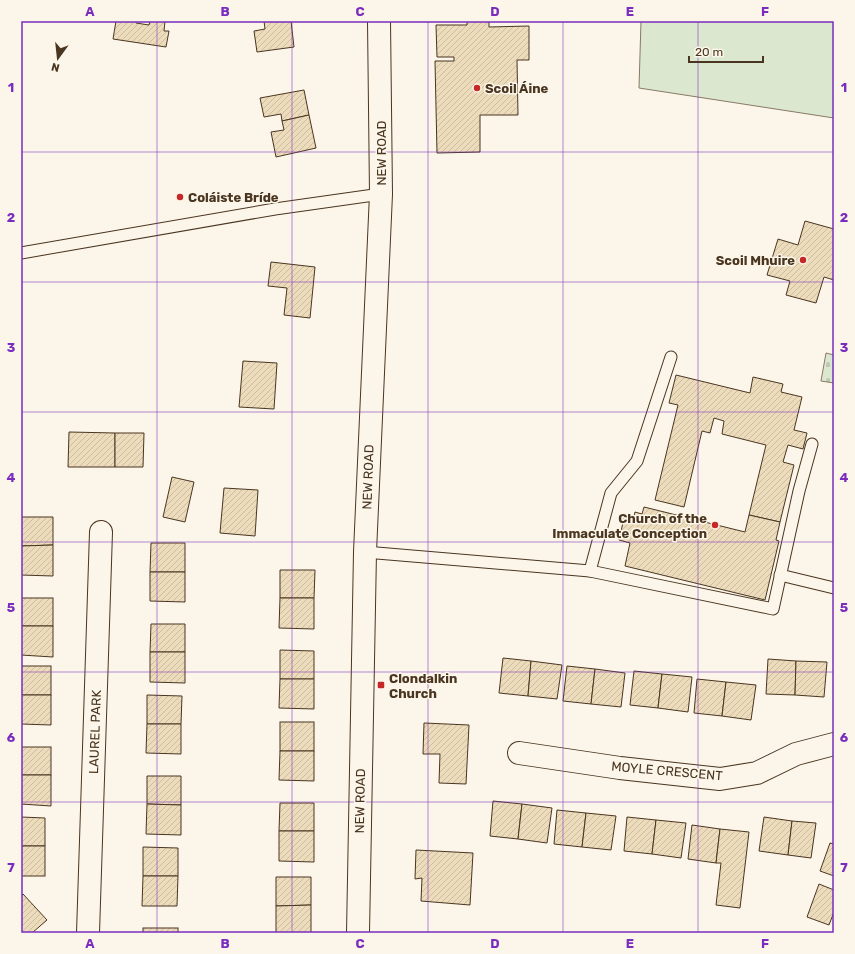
<svg xmlns="http://www.w3.org/2000/svg" width="855" height="954" font-family="Rubik,sans-serif">
	<style>
		.grass { fill: #dce7d0; stroke: #887966 }
		.cemetery { fill: url(#cemetery-stones); stroke: #887966 }
		.building { fill: url(#building-hatch); stroke: #4a3520 }
		.lines { fill: none; stroke-linecap: round; stroke-linejoin: round }
		.lane-casing { stroke: #4a3520; stroke-width: 13 }
		.street-casing { stroke: #4a3520; stroke-width: 24 }
		.secondary-casing { stroke: #4a3520; stroke-width: 24 }
		.lane { stroke: #fbf6e9; stroke-width: 11 }
		.street { stroke: #fbf6e9; stroke-width: 22 }
		.secondary { stroke: #fbf6e9; stroke-width: 22 }
		.grid { fill: none; stroke: #7b2cbf; stroke-width: 1; stroke-opacity: 0.55 }
		.poi-dot { fill: #c62828; stroke: #fbf6e9; stroke-width: 1.5 }
		.labels { text-anchor: middle; dominant-baseline: central; stroke-width: 3; stroke-linejoin: round; paint-order: stroke }
		.poi-label { font-size: 13px; font-weight: bold; fill: #4a3520; stroke: #fbf6e9; text-anchor: start }
		.street-label { font-size: 13px; fill: #4a3520; stroke: #fbf6e9 }
		.neatline { fill: none; stroke: #7b2cbf; stroke-width: 1.5 }
		.grid-label { font-size: 13px; text-anchor: middle; font-weight: bold; fill: #7b2cbf }
	</style>
	<defs>
		<pattern id="cemetery-stones" width="16" height="16" patternUnits="userSpaceOnUse"><rect width="16" height="16" fill="#dce7d0"/><path d="M2 7V4a2 2 0 0 1 4 0v3zM10 15v-3a2 2 0 0 1 4 0v3z" fill="#bec7b2"/></pattern>
		<pattern id="building-hatch" width="6" height="6" patternUnits="userSpaceOnUse"><rect width="6" height="6" fill="#ecdcbc"/><path d="M-1 1l2-2M0 6l6-6M5 7l2-2" fill="none" stroke="#ccbda1"/></pattern>
	</defs>
	<rect width="100%" height="100%" fill="#fbf6e9"/>
	<polygon class="grass" points="641,21 834,21 834,118 639,88"/>
	<polygon class="cemetery" points="826,353 834,355 834,383 821,381"/>
	<g class="building">
		<polygon points="116,21 136,21 136,23 149,25 150,21 165,21 164,31 169,31 166,47 113,39"/>
		<polygon points="264,21 291,21 294,47 257,52 254,31 265,29"/>
		<polygon points="467,21 489,21 489,27 529,26 529,60 517,60 518,115 480,115 480,152 437,153 435,61 454,61 454,57 437,57 436,25 467,25"/>
		<polygon points="304,90 309,115 282,121 281,114 264,117 260,98"/>
		<polygon points="309,115 316,148 276,157 271,132 284,130 282,121"/>
		<polygon points="805,221 834,229 834,280 824,277 816,303 786,295 790,281 767,275 778,239 798,245"/>
		<polygon points="271,262 315,267 310,318 284,315 287,288 268,286"/>
		<polygon points="243,361 277,363 274,409 239,407"/>
		<polygon points="676,375 750,393 753,377 783,384 781,392 802,397 794,430 807,433 803,449 788,445 783,462 794,465 780,522 749,515 766,445 722,434 724,421 714,418 710,433 702,431 684,507 655,500 678,405 669,403"/>
		<polygon points="69,432 115,433 115,467 68,467"/>
		<polygon points="115,433 144,433 143,467 115,467"/>
		<polygon points="172,477 194,482 185,522 163,517"/>
		<polygon points="224,488 258,490 255,536 220,533"/>
		<polygon points="644,507 745,532 749,515 780,522 776,540 779,541 765,600 625,566 630,543 619,540 624,518 633,521 635,512 642,514"/>
		<polygon points="21,517 53,517 53,545 21,546"/>
		<polygon points="151,543 185,543 185,572 150,572"/>
		<polygon points="53,545 53,576 21,575 21,546"/>
		<polygon points="280,570 315,570 314,598 280,598"/>
		<polygon points="150,572 185,572 185,602 150,601"/>
		<rect x="21" y="598" width="32" height="28"/>
		<polygon points="280,598 314,598 314,629 279,628"/>
		<polygon points="151,624 185,624 185,652 150,652"/>
		<polygon points="21,626 53,626 53,657 21,655"/>
		<polygon points="280,650 314,651 314,679 280,679"/>
		<polygon points="150,652 185,652 185,683 150,682"/>
		<polygon points="503,658 531,661 528,696 499,693"/>
		<polygon points="768,659 796,661 795,695 766,694"/>
		<polygon points="531,661 562,665 557,699 528,696"/>
		<polygon points="796,661 827,662 824,697 795,695"/>
		<rect x="21" y="666" width="30" height="29"/>
		<polygon points="567,666 595,669 591,704 563,701"/>
		<polygon points="595,669 625,673 621,707 591,704"/>
		<polygon points="634,671 662,674 658,708 630,705"/>
		<polygon points="662,674 692,677 688,712 658,708"/>
		<polygon points="280,679 314,679 314,709 279,708"/>
		<polygon points="697,679 726,682 722,716 694,713"/>
		<polygon points="726,682 756,685 751,720 722,716"/>
		<polygon points="21,695 51,695 51,725 21,724"/>
		<polygon points="147,695 182,696 181,724 147,724"/>
		<rect x="280" y="722" width="34" height="29"/>
		<polygon points="424,723 469,725 466,784 439,783 440,754 423,754"/>
		<polygon points="147,724 181,724 181,754 146,753"/>
		<rect x="21" y="747" width="30" height="28"/>
		<polygon points="280,751 314,751 314,781 279,780"/>
		<polygon points="21,775 51,775 51,806 21,804"/>
		<polygon points="147,776 181,776 181,805 147,804"/>
		<polygon points="493,801 522,804 518,839 490,836"/>
		<polygon points="280,803 314,803 314,831 279,831"/>
		<polygon points="147,804 181,805 181,835 146,834"/>
		<polygon points="522,804 552,808 547,843 518,839"/>
		<polygon points="557,810 586,813 582,847 554,844"/>
		<polygon points="586,813 616,816 611,850 582,847"/>
		<polygon points="21,817 45,818 45,846 21,846"/>
		<polygon points="627,817 656,820 652,854 624,851"/>
		<polygon points="764,817 792,821 788,855 759,851"/>
		<polygon points="656,820 686,823 681,858 652,854"/>
		<polygon points="792,821 816,823 811,858 788,855"/>
		<polygon points="692,825 720,829 716,863 688,859"/>
		<polygon points="720,829 749,832 740,908 716,905 721,863 716,863"/>
		<polygon points="279,831 314,831 314,862 279,861"/>
		<polygon points="830,843 834,844 834,876 820,871"/>
		<rect x="21" y="846" width="24" height="30"/>
		<polygon points="143,847 178,848 178,876 143,876"/>
		<polygon points="416,850 473,853 470,905 421,901 422,878 415,879"/>
		<polygon points="143,876 178,876 177,906 142,906"/>
		<polygon points="276,877 311,877 311,905 276,906"/>
		<polygon points="819,884 834,890 834,912 829,925 807,917"/>
		<polygon points="23,894 47,920 32,933 21,933 21,896"/>
		<polygon points="311,905 311,933 276,933 276,906"/>
		<rect x="143" y="928" width="35" height="5"/>
	</g>
	<g class="lines">
		<g class="lane-casing">
			<g id="lane">
				<polyline points="21,253 275,209 381,194"/>
				<polyline points="365,552 590,571 611,493 637,461 671,357"/>
				<polyline points="590,571 773,609 799,491 812,444"/>
				<polyline points="780,575 834,588"/>
			</g>
		</g>
		<g class="street-casing">
			<g id="street">
				<polyline points="519,753 620,768 720,779 757,773 796,754 834,744"/>
				<polyline points="88,933 101,532"/>
			</g>
		</g>
		<g class="secondary-casing">
			<polyline id="secondary" points="358,933 365,552 381,194 379,21"/>
		</g>
		<use href="#lane" class="lane"/>
		<use href="#street" class="street"/>
		<use href="#secondary" class="secondary"/>
	</g>
	<path class="grid" d="M 157,21 L 157,933M 292,21 L 292,933M 428,21 L 428,933M 563,21 L 563,933M 698,21 L 698,933M 21,152 L 834,152M 21,282 L 834,282M 21,412 L 834,412M 21,542 L 834,542M 21,672 L 834,672M 21,802 L 834,802"/>
	<g class="poi-dot">
		<circle cx="477" cy="88" r="4"/>
		<circle cx="180" cy="197" r="4"/>
		<circle cx="803" cy="260" r="4"/>
		<circle cx="715" cy="525" r="4"/>
		<rect x="377" y="681" width="8" height="8" rx="2"/>
	</g>
	<g class="labels">
		<g class="poi-label">
			<text x="485" y="88">Scoil Áine</text>
			<text x="188" y="197">Coláiste Bríde</text>
			<text x="795" y="260" text-anchor="end">Scoil Mhuire</text>
			<text x="707" y="518" text-anchor="end">Church of the<tspan x="707" dy="15">Immaculate Conception</tspan></text>
			<text x="389" y="678">Clondalkin<tspan x="389" dy="15">Church</tspan></text>
		</g>
		<g class="street-label">
			<text transform="translate(381 153) rotate(-90)">NEW ROAD</text>
			<text transform="translate(368 477) rotate(-88)">NEW ROAD</text>
			<text transform="translate(95 732) rotate(-88)">LAUREL PARK</text>
			<text transform="translate(667 771) rotate(5)">MOYLE CRESCENT</text>
			<text transform="translate(360 801) rotate(-89)">NEW ROAD</text>
		</g>
	</g>
	<rect width="855" height="954" fill="none" stroke="#fbf6e9" stroke-width="44"/>
	<g transform="translate(58 58) rotate(195)" stroke="#fbf6e9" stroke-width="3" paint-order="stroke">
	<path d="M0-3L7 15L0 10L-7 15Z" fill="#4a3520"/>
	<text y="-6" font-size="11" font-weight="bold" text-anchor="middle" fill="#4a3520">N</text>
	</g>
	<path d="M689 56v6h74v-6" fill="none" stroke="#4a3520" stroke-width="2"/>
	<text x="695" y="56" font-size="12" fill="#4a3520" stroke="#fbf6e9" stroke-width="3" paint-order="stroke">20 m</text>
	<rect x="22" y="22" width="811" height="910" class="neatline"/>
	<g class="grid-label">
		<text x="90" y="16">A</text>
		<text x="225" y="16">B</text>
		<text x="360" y="16">C</text>
		<text x="495" y="16">D</text>
		<text x="630" y="16">E</text>
		<text x="765" y="16">F</text>
		<text x="11" y="92">1</text>
		<text x="844" y="92">1</text>
		<text x="11" y="222">2</text>
		<text x="844" y="222">2</text>
		<text x="11" y="352">3</text>
		<text x="844" y="352">3</text>
		<text x="11" y="482">4</text>
		<text x="844" y="482">4</text>
		<text x="11" y="612">5</text>
		<text x="844" y="612">5</text>
		<text x="11" y="742">6</text>
		<text x="844" y="742">6</text>
		<text x="11" y="872">7</text>
		<text x="844" y="872">7</text>
		<text x="90" y="948">A</text>
		<text x="225" y="948">B</text>
		<text x="360" y="948">C</text>
		<text x="495" y="948">D</text>
		<text x="630" y="948">E</text>
		<text x="765" y="948">F</text>
	</g>
</svg>
